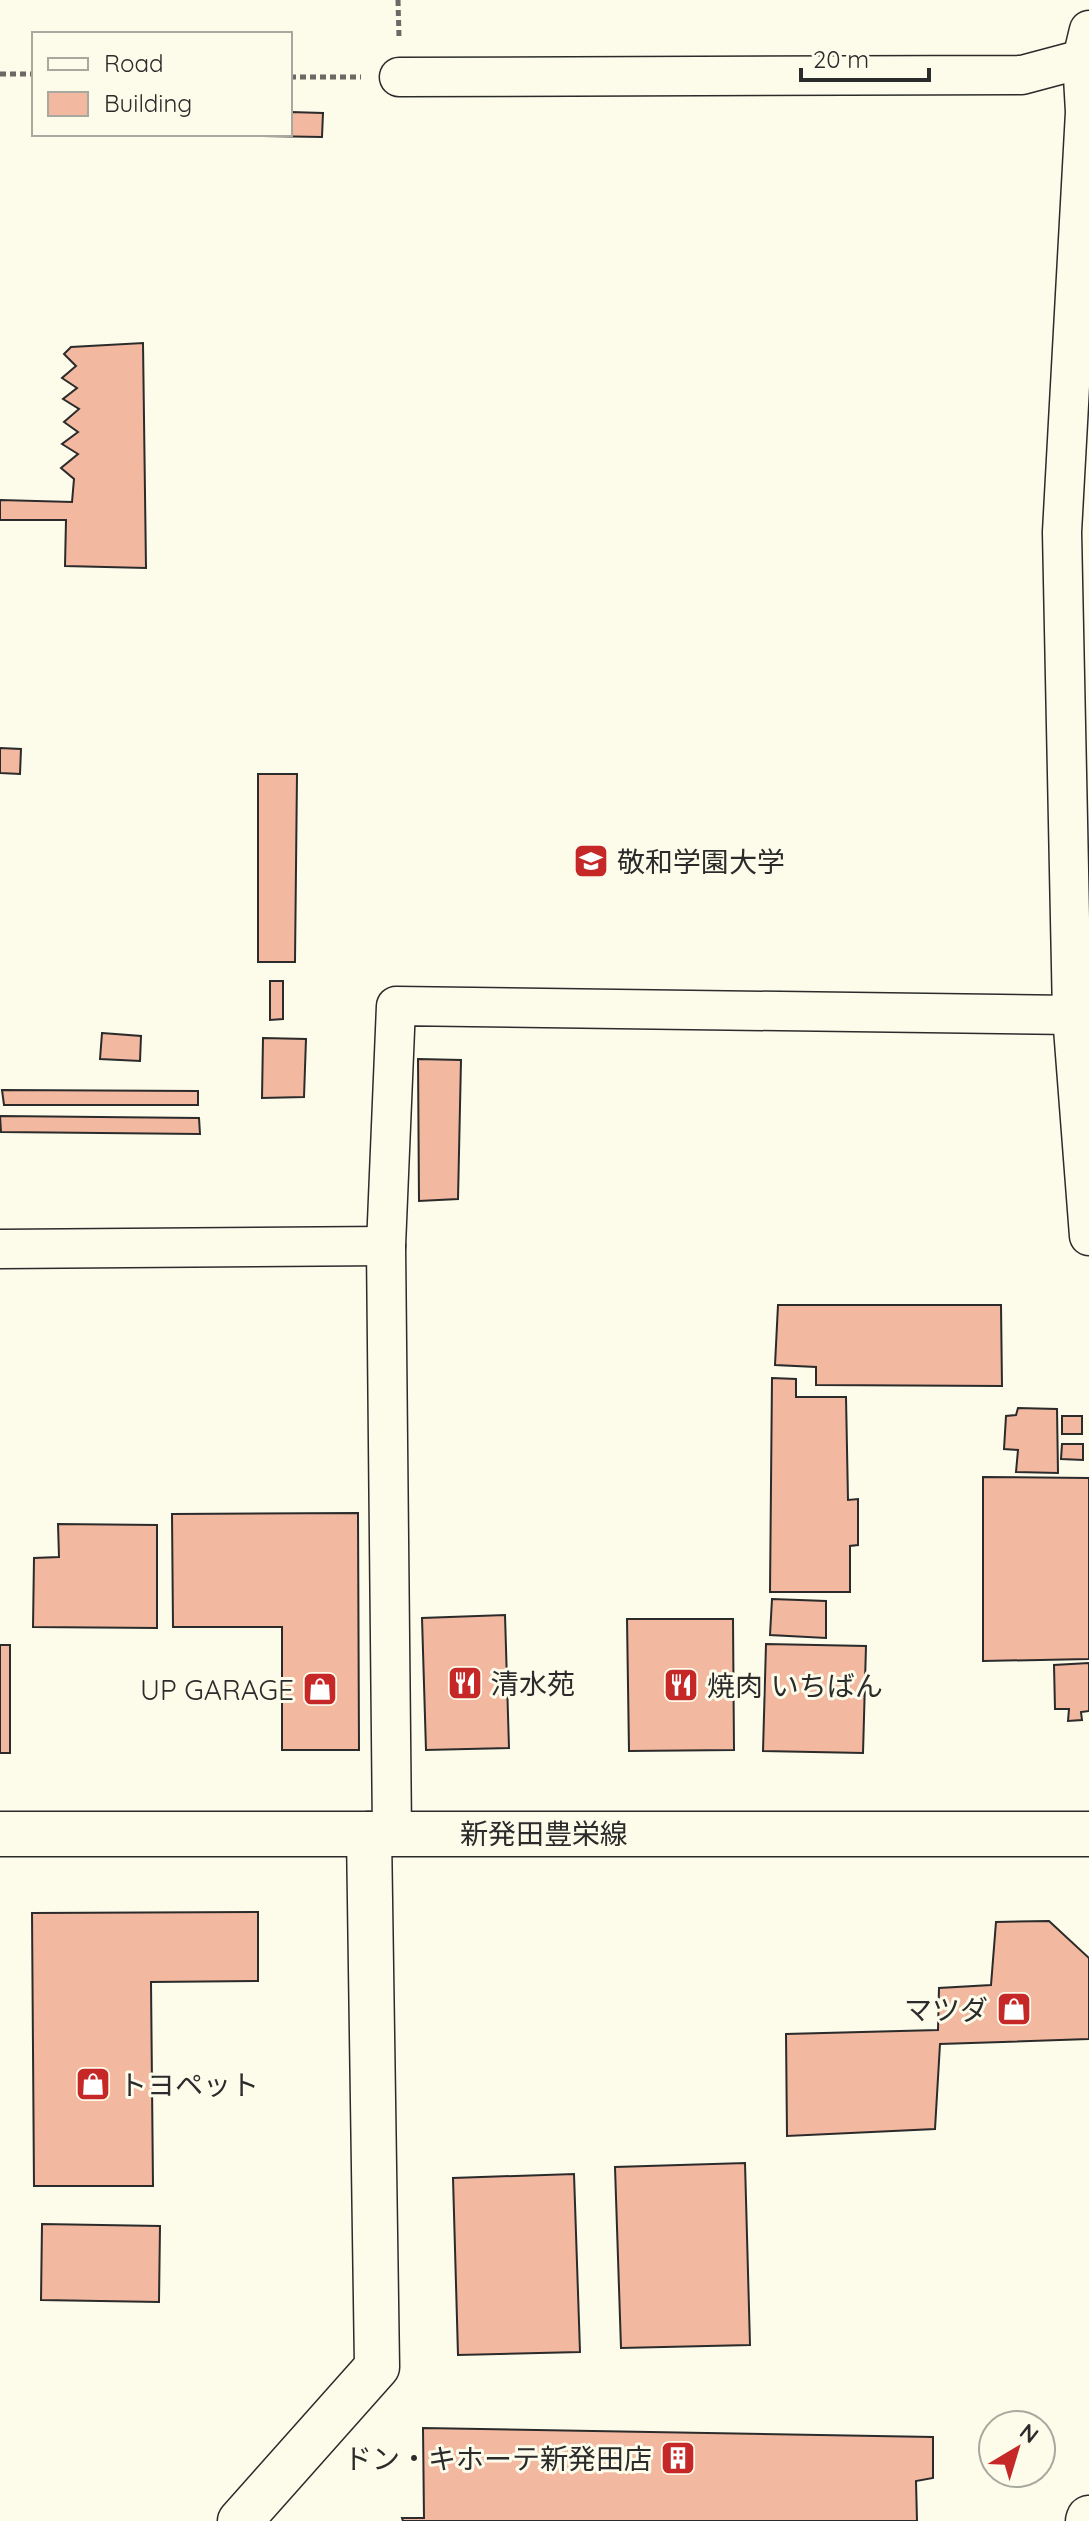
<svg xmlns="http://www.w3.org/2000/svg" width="1089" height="2521" font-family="Quicksand,'Noto Sans JP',sans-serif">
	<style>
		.building { fill: #f2b8a0; stroke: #2b2b2b; stroke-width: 2 }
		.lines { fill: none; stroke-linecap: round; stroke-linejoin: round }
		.street-casing { stroke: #2b2b2b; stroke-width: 41 }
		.secondary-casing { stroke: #2b2b2b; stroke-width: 47 }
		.primary-casing { stroke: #2b2b2b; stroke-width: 47 }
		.highway-casing { stroke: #2b2b2b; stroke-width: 47 }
		.path { stroke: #6a6964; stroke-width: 5; stroke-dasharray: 6 4; stroke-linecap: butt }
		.street { stroke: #fdfbea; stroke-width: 38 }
		.secondary { stroke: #fdfbea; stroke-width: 44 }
		.primary { stroke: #fdfbea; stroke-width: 44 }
		.highway { stroke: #fdfbea; stroke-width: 44 }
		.labels { text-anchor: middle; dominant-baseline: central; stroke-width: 6; stroke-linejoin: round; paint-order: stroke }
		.poi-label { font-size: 28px; fill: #2b2b2b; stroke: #fdfbea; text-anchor: start }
		.street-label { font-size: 28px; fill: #2b2b2b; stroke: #fdfbea }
	</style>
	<rect width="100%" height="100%" fill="#fdfbea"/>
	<g class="building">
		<polygon points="290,112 323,113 322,137 263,136 263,134 290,134"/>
		<polygon points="143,343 146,568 65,566 66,520 0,520 0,500 72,502 74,479 61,468 78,454 62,444 78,432 64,422 79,409 63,399 77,388 62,378 76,366 64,354 71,347"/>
		<polygon points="0,748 21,749 20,774 0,773"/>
		<polygon points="258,774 297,774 295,962 258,962"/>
		<polygon points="270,981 283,981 283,1019 270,1020"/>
		<polygon points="102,1033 141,1036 140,1061 100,1059"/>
		<polygon points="263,1038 306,1039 304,1097 262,1098"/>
		<polygon points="418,1059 461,1060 458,1199 419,1201"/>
		<polygon points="2,1090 198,1091 198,1105 4,1105"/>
		<polygon points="0,1116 199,1118 200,1134 1,1132"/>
		<polygon points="778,1305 1001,1305 1002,1386 816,1385 816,1367 775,1365"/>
		<polygon points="772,1378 796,1379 796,1397 846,1397 848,1500 858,1499 858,1545 850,1546 850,1592 770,1592"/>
		<polygon points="1018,1408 1057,1409 1058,1473 1016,1472 1018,1450 1004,1449 1006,1416 1016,1415"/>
		<rect x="1062" y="1416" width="20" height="18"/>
		<polygon points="1062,1444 1083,1444 1083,1460 1061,1459"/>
		<polygon points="983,1477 1089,1478 1089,1659 983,1661"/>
		<polygon points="358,1513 359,1750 282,1750 282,1627 173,1627 172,1514"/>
		<polygon points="58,1524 157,1525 157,1628 33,1627 34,1558 59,1557"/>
		<polygon points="772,1599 826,1601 826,1638 770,1635"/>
		<polygon points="505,1615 509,1748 426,1750 422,1618"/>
		<polygon points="627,1619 733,1619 734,1750 629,1751"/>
		<polygon points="766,1644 866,1646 863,1753 763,1751"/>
		<rect x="0" y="1645" width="10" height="108"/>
		<polygon points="1089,1663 1089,1711 1081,1712 1082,1720 1068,1721 1069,1709 1055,1709 1054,1665"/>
		<polygon points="258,1912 258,1981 151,1982 153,2186 34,2186 32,1913"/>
		<polygon points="1049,1921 1089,1958 1089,2039 940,2044 935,2129 787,2136 786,2034 938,2030 939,1988 991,1985 996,1922"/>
		<polygon points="745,2163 750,2345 621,2348 615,2167"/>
		<polygon points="574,2174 580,2352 458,2355 453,2178"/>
		<polygon points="42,2224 160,2226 159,2302 41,2300"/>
		<polygon points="423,2428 933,2437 933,2478 916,2481 917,2521 403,2521 402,2518 424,2518"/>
	</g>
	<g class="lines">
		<g class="street-casing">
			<g id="street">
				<polyline points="1089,30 1082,59 1085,112 1062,532 1072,1015 1089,1236"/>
				<polyline points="399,77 1022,75 1082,59"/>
				<polyline points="0,1249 386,1246"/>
				<polyline points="392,1833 386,1246 396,1006 1072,1015"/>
			</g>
		</g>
		<g class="secondary-casing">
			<polyline id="secondary" points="240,2521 377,2367 369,1834"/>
		</g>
		<g class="primary-casing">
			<polyline id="primary" points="0,1834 1089,1834"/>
		</g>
		<g class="highway-casing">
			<polyline id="highway" points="1088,2521 1089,2518"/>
		</g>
		<g class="path">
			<polyline points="398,0 399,37"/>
			<polyline points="0,74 34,74"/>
			<polyline points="290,77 361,77"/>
		</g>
		<use href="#street" class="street"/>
		<use href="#secondary" class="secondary"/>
		<use href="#primary" class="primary"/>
		<use href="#highway" class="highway"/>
	</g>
	<defs>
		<g id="university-square" transform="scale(1.8)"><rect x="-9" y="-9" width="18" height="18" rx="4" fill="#c62828" stroke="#fdfbea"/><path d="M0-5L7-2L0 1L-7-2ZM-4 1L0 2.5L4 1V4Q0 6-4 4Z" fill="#fff"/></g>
		<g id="restaurant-square" transform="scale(1.8)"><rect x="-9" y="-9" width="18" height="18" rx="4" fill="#c62828" stroke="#fdfbea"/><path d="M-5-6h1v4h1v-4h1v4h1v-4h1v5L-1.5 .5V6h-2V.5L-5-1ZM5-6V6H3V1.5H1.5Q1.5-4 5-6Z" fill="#fff"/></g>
		<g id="shop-square" transform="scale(1.8)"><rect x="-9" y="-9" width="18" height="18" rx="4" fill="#c62828" stroke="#fdfbea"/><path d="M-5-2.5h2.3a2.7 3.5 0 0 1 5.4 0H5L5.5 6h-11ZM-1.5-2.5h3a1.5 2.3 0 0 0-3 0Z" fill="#fff"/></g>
		<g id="building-square" transform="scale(1.8)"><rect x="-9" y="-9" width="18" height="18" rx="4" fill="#c62828" stroke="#fdfbea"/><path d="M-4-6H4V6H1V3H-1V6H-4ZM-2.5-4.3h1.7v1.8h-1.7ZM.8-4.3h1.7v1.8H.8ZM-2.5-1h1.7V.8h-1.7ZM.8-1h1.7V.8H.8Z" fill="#fff"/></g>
	</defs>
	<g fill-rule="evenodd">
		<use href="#university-square" x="591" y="861"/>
		<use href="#restaurant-square" x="465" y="1683"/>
		<use href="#restaurant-square" x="681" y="1685"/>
		<use href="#shop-square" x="320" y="1689"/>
		<use href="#shop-square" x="1014" y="2009"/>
		<use href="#shop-square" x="93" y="2084"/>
		<use href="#building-square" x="678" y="2458"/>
	</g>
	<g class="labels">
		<g class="poi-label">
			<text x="617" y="861">敬和学園大学</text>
			<text x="491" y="1683">清水苑</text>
			<text x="707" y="1685">焼肉 いちばん</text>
			<text x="294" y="1689" text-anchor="end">UP GARAGE</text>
			<text x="988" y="2009" text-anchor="end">マツダ</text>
			<text x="119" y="2084">トヨペット</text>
			<text x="652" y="2458" text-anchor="end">ドン・キホーテ新発田店</text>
		</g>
		<g class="street-label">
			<text x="544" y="1833">新発田豊栄線</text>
		</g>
	</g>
	<rect x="32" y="32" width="260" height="104" fill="#fdfbea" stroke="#a9a89e" stroke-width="2"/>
	<rect x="48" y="58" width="40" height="12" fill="#fdfbea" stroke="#a9a89e" stroke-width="2"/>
	<text x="104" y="72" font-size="24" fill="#2b2b2b">Road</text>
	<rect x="48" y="92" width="40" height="24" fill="#f2b8a0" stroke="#a9a89e" stroke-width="2"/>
	<text x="104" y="112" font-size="24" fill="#2b2b2b">Building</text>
	<g transform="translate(1017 2449) rotate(38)"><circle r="38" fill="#fdfbea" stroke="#a9a89e" stroke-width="2"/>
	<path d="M0-6L14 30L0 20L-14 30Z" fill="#c62828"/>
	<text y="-12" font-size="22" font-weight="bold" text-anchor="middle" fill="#2b2b2b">N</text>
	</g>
	<path d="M801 68v12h128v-12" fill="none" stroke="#2b2b2b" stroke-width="4"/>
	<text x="813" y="68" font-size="24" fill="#2b2b2b" stroke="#fdfbea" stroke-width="6" paint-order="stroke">20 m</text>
</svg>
